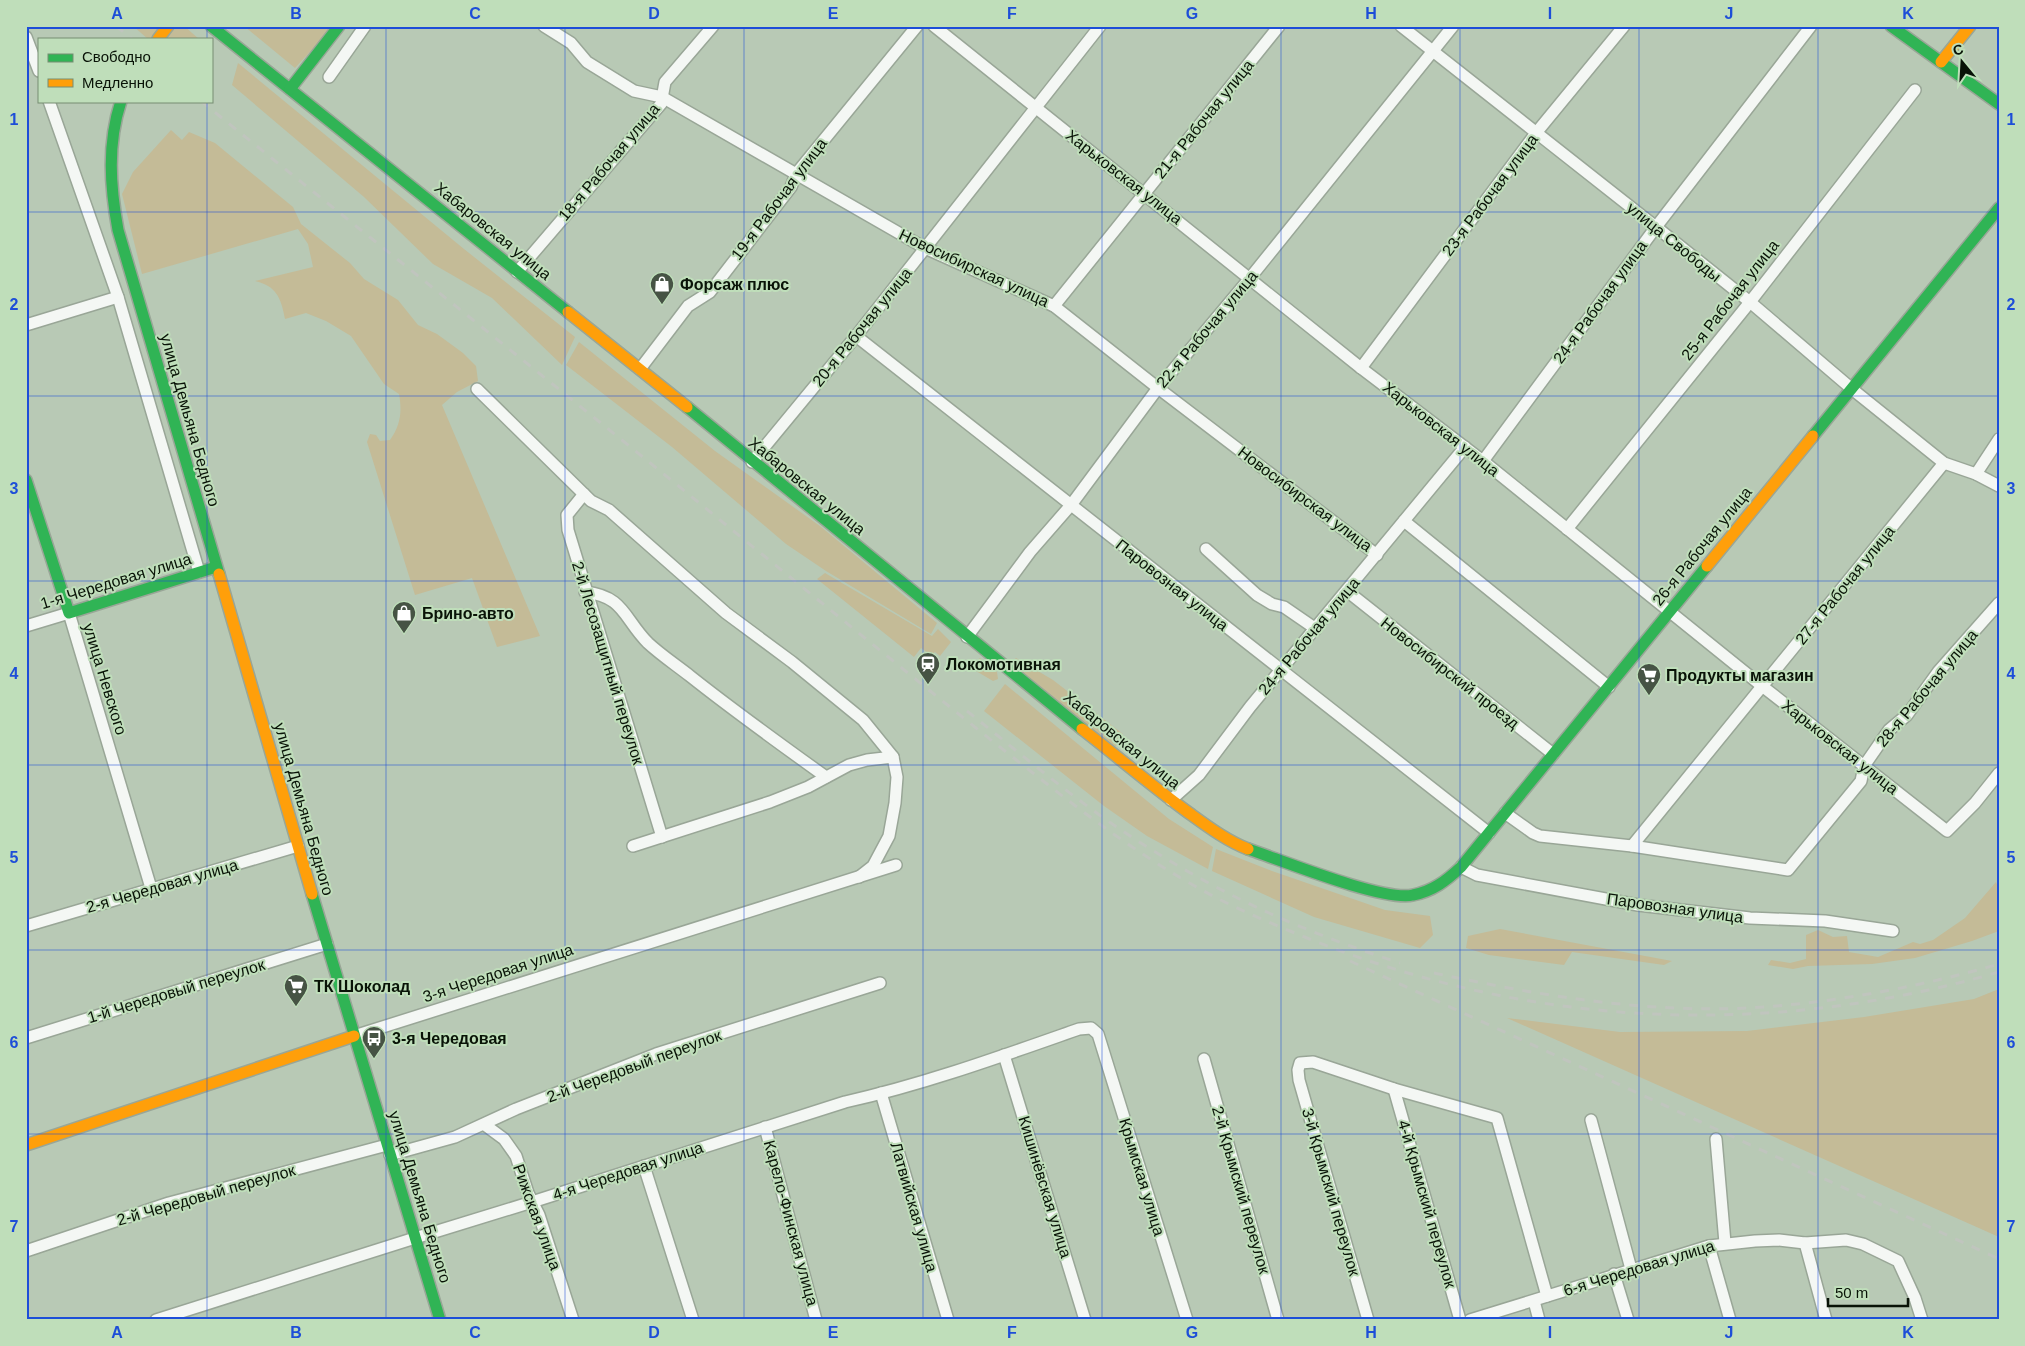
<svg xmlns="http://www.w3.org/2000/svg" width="2025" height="1346" font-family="Helvetica,sans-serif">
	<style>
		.green { fill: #c4bb97 }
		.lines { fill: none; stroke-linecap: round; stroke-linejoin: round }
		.street-casing { stroke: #99a697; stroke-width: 14 }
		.fast-casing { stroke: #99a697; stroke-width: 14 }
		.slow-casing { stroke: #99a697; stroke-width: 14 }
		.street { stroke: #f4f7f4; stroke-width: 11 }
		.fast { stroke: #30b455; stroke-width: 11 }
		.slow { stroke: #ff9f0a; stroke-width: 11 }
		.rail { stroke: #c0c5be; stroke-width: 3; stroke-dasharray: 9 9; stroke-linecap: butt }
		.grid { fill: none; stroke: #1d4ed8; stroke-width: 1; stroke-opacity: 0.55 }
		.labels { text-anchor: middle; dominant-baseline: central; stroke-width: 4; stroke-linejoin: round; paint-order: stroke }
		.street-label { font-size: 16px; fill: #091307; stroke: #bfdeba }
		.poi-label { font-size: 16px; font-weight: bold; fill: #091307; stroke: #bfdeba; text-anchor: start }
		.neatline { fill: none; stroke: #1d4ed8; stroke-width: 2 }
		.grid-label { font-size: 16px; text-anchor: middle; font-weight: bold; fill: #1d4ed8 }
	</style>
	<rect width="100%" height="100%" fill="#b8c9b5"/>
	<g class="green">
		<polygon points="133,26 184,26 199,39 148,39"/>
		<polygon points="244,26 330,26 322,39 295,68"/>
		<polygon points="238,63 464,249 575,337 562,365 492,298 433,264 364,197 232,85"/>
		<path d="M 171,130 L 182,140 L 189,132 L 215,143 L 293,207 L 301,224 L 350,263 L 364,279 L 398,300 L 418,325 L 437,334 L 463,353 L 476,366 L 478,381 L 457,392 L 442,405 L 540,636 L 497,647 L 472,578 L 415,595 L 367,442 L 370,434 L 376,435 L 380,441 L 390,440 C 401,425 402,411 399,394 L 384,384 L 351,336 L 326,321 L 306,313 L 285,319 C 281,297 276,286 255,281 L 313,267 L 308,244 L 298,229 L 142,274 L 122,194 L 133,172 Z"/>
		<polygon points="579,342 715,451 820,526 937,623 931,634 826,571 786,544 672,447 566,365"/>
		<polygon points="825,573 932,636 938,629 951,642 940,656 935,652 931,655 921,648 914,657 817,579"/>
		<polygon points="980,658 997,672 998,679 993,681 976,671 974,663"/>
		<polygon points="1016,658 1053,680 1123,734 1114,749 1009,665"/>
		<polygon points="1005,684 1169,819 1213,847 1208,869 1147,836 1104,806 984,711"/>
		<polygon points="1216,849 1272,871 1385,910 1430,916 1433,935 1420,948 1314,917 1212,871"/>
		<polygon points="1996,882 1999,889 1999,931 1972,941 1915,958 1872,964 1808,966 1793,969 1768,965 1771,960 1790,963 1806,959 1806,935 1818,930 1833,937 1847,936 1849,952 1878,957 1913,942 1920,944 1933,940 1965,918"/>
		<polygon points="1500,929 1672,961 1664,965 1572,952 1564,965 1489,955 1466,948 1468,936"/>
		<polygon points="1999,989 1999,1237 1507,1018 1620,1032 1747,1031 1864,1017 1974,999"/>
	</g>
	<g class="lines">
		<g class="street-casing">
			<g id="street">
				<polyline points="544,26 571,43 587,62 634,91 662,97 925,248 1054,306 1158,388 1377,555"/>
				<polyline points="934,26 1361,368 1483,461 1762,686 1947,831 1975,803 1999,773"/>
				<polyline points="1401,26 1656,227 1750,302 1852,389 1944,463 1976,474 1999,486"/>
				<polyline points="26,37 39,71"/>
				<polyline points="329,77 365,26"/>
				<polyline points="49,101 118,297 199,572"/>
				<polyline points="517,272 661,104 665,82 713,26"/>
				<polyline points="1054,306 1279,26"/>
				<polyline points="26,325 118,297"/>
				<polyline points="856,336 1489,833"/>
				<polyline points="1361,368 1536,133 1624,26"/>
				<polyline points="640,369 688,306 710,292 791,187 796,174 917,26"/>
				<polyline points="477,389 591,501 609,510 726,613 792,662 863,720 893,757 897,777 895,803 889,836 873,866 859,877"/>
				<polyline points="1483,461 1656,227 1811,26"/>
				<polyline points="752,462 856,336 1100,26"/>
				<polyline points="1976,474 1999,439"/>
				<polyline points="584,494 567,515 568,530 662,837"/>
				<polyline points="1404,521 1609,687"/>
				<polyline points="1567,529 1750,302 1915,90"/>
				<polyline points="1206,549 1257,595 1272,604 1284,607 1316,629"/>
				<polyline points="1347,591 1553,754"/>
				<path d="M 585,592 C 624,596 624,619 648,643 C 661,655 676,665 690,676 C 734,711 780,744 826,777"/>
				<polyline points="26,626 69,613 151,888"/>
				<polyline points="967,637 1030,552 1071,505 1158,388 1250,278 1453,26"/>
				<polyline points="1171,800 1199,775 1250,707 1465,447"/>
				<polyline points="1505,813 1533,833 1540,836 1632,846 1788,870 1861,781 1864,766 1889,730 1907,715 1938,672 1999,603"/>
				<polyline points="633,846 770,802 808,787 849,765 867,760 893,757"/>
				<polyline points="1632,846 1944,463"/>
				<polyline points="1461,867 1477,875 1638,905 1750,918 1825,921 1893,931"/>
				<polyline points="26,926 298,846"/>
				<polyline points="354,1036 896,865"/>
				<polyline points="26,1038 327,944"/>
				<polyline points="1004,1055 1085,1320"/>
				<polyline points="1204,1059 1278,1320"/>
				<polyline points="1394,1089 1460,1320"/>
				<polyline points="881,1093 948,1320"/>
				<polyline points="1591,1120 1631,1269"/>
				<polyline points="485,1125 504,1139 516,1156 528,1193 539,1215 573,1320"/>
				<polyline points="765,1127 816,1320"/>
				<polyline points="1716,1139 1725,1243"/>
				<polyline points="390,1155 455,1137 516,1109 656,1054 880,983"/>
				<polyline points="644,1166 693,1320"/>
				<polyline points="1805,1243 1826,1320"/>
				<polyline points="1709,1246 1730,1320"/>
				<polyline points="26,1251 169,1203 387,1145"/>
				<polyline points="1614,1274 1628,1320"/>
				<polyline points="1534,1301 1539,1320"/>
				<path d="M 156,1320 L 415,1238 L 532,1202 L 845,1102 C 925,1084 1002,1056 1079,1029 L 1091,1028 L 1098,1034 L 1187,1320"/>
				<polyline points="1368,1320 1299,1080 1298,1070 1300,1063 1313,1062 1394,1089 1497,1118 1547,1296"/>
				<polyline points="1470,1320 1709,1246 1755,1241 1779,1240 1805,1243 1846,1240 1863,1244 1898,1261 1915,1298 1922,1320"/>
			</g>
		</g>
		<g class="fast-casing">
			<g id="fast">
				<polyline points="211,26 568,312"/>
				<polyline points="1891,26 1999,104"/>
				<polyline points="290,89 339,26"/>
				<path d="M 121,101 C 107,144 110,186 118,230 L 219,574"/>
				<polyline points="687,407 1082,729"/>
				<polyline points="1813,436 1999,208"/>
				<polyline points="26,480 69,613 216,567"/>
				<path d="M 1248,849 C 1281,860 1384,902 1413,895 C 1433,891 1446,881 1461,867 L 1707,566"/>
				<polyline points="312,894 440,1320"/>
			</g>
		</g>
		<g class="slow-casing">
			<g id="slow">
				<polyline points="158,39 168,26"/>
				<polyline points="1941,62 1970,26"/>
				<polyline points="568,312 687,407"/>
				<polyline points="1707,566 1813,436"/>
				<polyline points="219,574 312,894"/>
				<path d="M 1082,729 C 1118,757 1152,786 1189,813 C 1207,826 1227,841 1248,849"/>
				<polyline points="26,1145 354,1036"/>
			</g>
		</g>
		<use href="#street" class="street"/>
		<use href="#fast" class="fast"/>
		<use href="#slow" class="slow"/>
		<g class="rail">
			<polyline points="116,26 132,39"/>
			<path d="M 201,101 C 381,247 563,391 742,538 C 827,607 911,676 996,744 C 1060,794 1122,845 1193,885 C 1229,906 1268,922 1307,938 C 1530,1028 1768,1039 1999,972"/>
			<path d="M 967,711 C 1026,758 1084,808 1149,848 C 1229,899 1310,934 1400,963"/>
			<polyline points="1350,961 1999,1259"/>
			<path d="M 1434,973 C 1541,996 1654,1015 1764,1007 C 1843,1001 1923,986 1999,964"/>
		</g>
	</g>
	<path class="grid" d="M 207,26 L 207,39M 386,26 L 386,1320M 565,26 L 565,1320M 744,26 L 744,1320M 923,26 L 923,1320M 1102,26 L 1102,1320M 1281,26 L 1281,1320M 1460,26 L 1460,1320M 1639,26 L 1639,1320M 1818,26 L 1818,1320M 207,101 L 207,1320M 26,212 L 1999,212M 26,396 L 1999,396M 26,581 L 1999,581M 26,765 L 1999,765M 26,950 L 1999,950M 26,1134 L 1999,1134"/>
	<defs>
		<g id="shop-pin" transform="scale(1.25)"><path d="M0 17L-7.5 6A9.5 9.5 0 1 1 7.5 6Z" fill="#465344" stroke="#bfdeba"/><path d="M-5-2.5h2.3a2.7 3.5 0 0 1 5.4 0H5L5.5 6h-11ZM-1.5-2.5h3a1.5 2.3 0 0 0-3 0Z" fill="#fff"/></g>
		<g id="station-pin" transform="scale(1.25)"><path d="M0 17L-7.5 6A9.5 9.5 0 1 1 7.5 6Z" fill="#465344" stroke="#bfdeba"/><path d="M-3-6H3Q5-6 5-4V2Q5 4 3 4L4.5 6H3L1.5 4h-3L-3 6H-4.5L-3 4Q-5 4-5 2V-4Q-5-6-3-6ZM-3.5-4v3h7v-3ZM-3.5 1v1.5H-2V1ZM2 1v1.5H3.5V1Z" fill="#fff"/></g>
		<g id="supermarket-pin" transform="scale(1.25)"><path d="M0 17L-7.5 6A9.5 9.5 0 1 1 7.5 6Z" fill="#465344" stroke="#bfdeba"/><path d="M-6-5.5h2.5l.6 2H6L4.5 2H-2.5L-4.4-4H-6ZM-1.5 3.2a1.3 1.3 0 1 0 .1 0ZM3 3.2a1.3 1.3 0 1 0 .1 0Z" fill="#fff"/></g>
		<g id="bus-pin" transform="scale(1.25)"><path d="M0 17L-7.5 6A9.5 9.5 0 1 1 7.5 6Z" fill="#465344" stroke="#bfdeba"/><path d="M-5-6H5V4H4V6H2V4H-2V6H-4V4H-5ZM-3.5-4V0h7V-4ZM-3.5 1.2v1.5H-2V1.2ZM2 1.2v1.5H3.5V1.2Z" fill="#fff"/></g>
	</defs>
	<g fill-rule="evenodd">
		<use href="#shop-pin" x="662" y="284"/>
		<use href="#shop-pin" x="404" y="613"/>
		<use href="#station-pin" x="928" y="664"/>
		<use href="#supermarket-pin" x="1649" y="675"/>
		<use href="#supermarket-pin" x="296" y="986"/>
		<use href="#bus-pin" x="374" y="1038"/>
	</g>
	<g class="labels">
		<g class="street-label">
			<text transform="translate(1204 119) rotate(-51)">21-я Рабочая улица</text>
			<text transform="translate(609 162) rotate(-50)">18-я Рабочая улица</text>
			<text transform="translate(1124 177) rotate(38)">Харьковская улица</text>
			<text transform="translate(1490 195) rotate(-53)">23-я Рабочая улица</text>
			<text transform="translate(779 199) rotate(-53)">19-я Рабочая улица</text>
			<text transform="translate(493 231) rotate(39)">Хабаровская улица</text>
			<text transform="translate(1674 242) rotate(39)">улица Свободы</text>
			<text transform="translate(974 268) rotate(25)">Новосибирская улица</text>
			<text transform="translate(1730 300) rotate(-52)">25-я Рабочая улица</text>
			<text transform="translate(1600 302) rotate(-54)">24-я Рабочая улица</text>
			<text transform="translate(862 327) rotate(-51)">20-я Рабочая улица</text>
			<text transform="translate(1207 329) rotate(-50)">22-я Рабочая улица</text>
			<text transform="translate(190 420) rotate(74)">улица Демьяна Бедного</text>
			<text transform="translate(1441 429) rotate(38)">Харьковская улица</text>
			<text transform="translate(807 486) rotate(39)">Хабаровская улица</text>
			<text transform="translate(1305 499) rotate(37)">Новосибирская улица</text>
			<text transform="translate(1702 546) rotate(-51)">26-я Рабочая улица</text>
			<text transform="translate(116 581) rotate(-17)">1-я Чередовая улица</text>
			<text transform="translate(1172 585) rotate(38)">Паровозная улица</text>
			<text transform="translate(1845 585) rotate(-51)">27-я Рабочая улица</text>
			<text transform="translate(1309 636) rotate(-50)">24-я Рабочая улица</text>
			<text transform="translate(608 663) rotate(73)">2-й Лесозащитный переулок</text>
			<text transform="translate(1450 673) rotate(38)">Новосибирский проезд</text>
			<text transform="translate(105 679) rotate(73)">улица Невского</text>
			<text transform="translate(1927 688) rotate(-50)">28-я Рабочая улица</text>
			<text transform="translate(1122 740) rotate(39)">Хабаровская улица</text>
			<text transform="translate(1840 747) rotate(38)">Харьковская улица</text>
			<text transform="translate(304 809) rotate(74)">улица Демьяна Бедного</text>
			<text transform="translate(162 886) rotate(-16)">2-я Чередовая улица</text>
			<text transform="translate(1675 908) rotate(8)">Паровозная улица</text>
			<text transform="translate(498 973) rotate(-18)">3-я Чередовая улица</text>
			<text transform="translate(176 991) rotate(-17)">1-й Чередовый переулок</text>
			<text transform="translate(634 1066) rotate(-20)">2-й Чередовый переулок</text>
			<text transform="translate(628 1171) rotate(-18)">4-я Чередовая улица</text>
			<text transform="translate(1142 1177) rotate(73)">Крымская улица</text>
			<text transform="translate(1045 1187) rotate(73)">Кишинёвская улица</text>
			<text transform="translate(1241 1190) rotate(74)">2-й Крымский переулок</text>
			<text transform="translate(1331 1192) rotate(74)">3-й Крымский переулок</text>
			<text transform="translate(206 1195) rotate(-16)">2-й Чередовый переулок</text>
			<text transform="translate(420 1197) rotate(73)">улица Демьяна Бедного</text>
			<text transform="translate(1427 1204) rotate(74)">4-й Крымский переулок</text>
			<text transform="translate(914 1207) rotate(74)">Латвийская улица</text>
			<text transform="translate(537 1217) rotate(70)">Рижская улица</text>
			<text transform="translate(791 1223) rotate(75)">Карело-Финская улица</text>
			<text transform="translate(1639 1268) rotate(-17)">6-я Чередовая улица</text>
		</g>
		<g class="poi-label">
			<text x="680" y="284">Форсаж плюс</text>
			<text x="422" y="613">Брино-авто</text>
			<text x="946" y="664">Локомотивная</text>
			<text x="1666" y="675">Продукты магазин</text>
			<text x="314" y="986">ТК Шоколад</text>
			<text x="392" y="1038">3-я Чередовая</text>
		</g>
	</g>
	<rect width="2025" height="1346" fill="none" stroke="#bfdeba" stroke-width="55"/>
	<rect x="38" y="38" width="175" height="65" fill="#bfdeba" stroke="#768d72"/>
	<rect x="48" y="54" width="25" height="8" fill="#30b455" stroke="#768d72"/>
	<text x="82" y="62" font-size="15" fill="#091307">Свободно</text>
	<rect x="48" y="79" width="25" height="8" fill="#ff9f0a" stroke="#768d72"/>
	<text x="82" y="88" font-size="15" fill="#091307">Медленно</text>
	<g transform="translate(1962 62) rotate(342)" stroke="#bfdeba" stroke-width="4" paint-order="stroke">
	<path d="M0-4L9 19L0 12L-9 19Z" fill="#091307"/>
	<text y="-8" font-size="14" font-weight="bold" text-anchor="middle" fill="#091307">С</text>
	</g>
	<path d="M1828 1298v8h80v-8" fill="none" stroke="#091307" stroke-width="2.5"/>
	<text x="1835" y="1298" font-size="15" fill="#091307" stroke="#bfdeba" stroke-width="4" paint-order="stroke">50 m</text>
	<rect x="28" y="28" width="1970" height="1290" class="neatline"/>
	<g class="grid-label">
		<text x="117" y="19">A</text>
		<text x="296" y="19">B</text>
		<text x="475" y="19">C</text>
		<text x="654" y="19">D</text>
		<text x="833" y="19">E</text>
		<text x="1012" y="19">F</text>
		<text x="1192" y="19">G</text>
		<text x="1371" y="19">H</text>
		<text x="1550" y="19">I</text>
		<text x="1729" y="19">J</text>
		<text x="1908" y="19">K</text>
		<text x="14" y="125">1</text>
		<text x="2011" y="125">1</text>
		<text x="14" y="310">2</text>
		<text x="2011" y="310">2</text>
		<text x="14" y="494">3</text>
		<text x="2011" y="494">3</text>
		<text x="14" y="679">4</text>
		<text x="2011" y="679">4</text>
		<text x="14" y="863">5</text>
		<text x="2011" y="863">5</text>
		<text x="14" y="1048">6</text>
		<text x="2011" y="1048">6</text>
		<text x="14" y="1232">7</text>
		<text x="2011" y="1232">7</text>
		<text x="117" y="1338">A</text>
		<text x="296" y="1338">B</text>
		<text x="475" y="1338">C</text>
		<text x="654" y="1338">D</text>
		<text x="833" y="1338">E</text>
		<text x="1012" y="1338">F</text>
		<text x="1192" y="1338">G</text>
		<text x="1371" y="1338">H</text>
		<text x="1550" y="1338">I</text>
		<text x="1729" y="1338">J</text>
		<text x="1908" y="1338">K</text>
	</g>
</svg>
